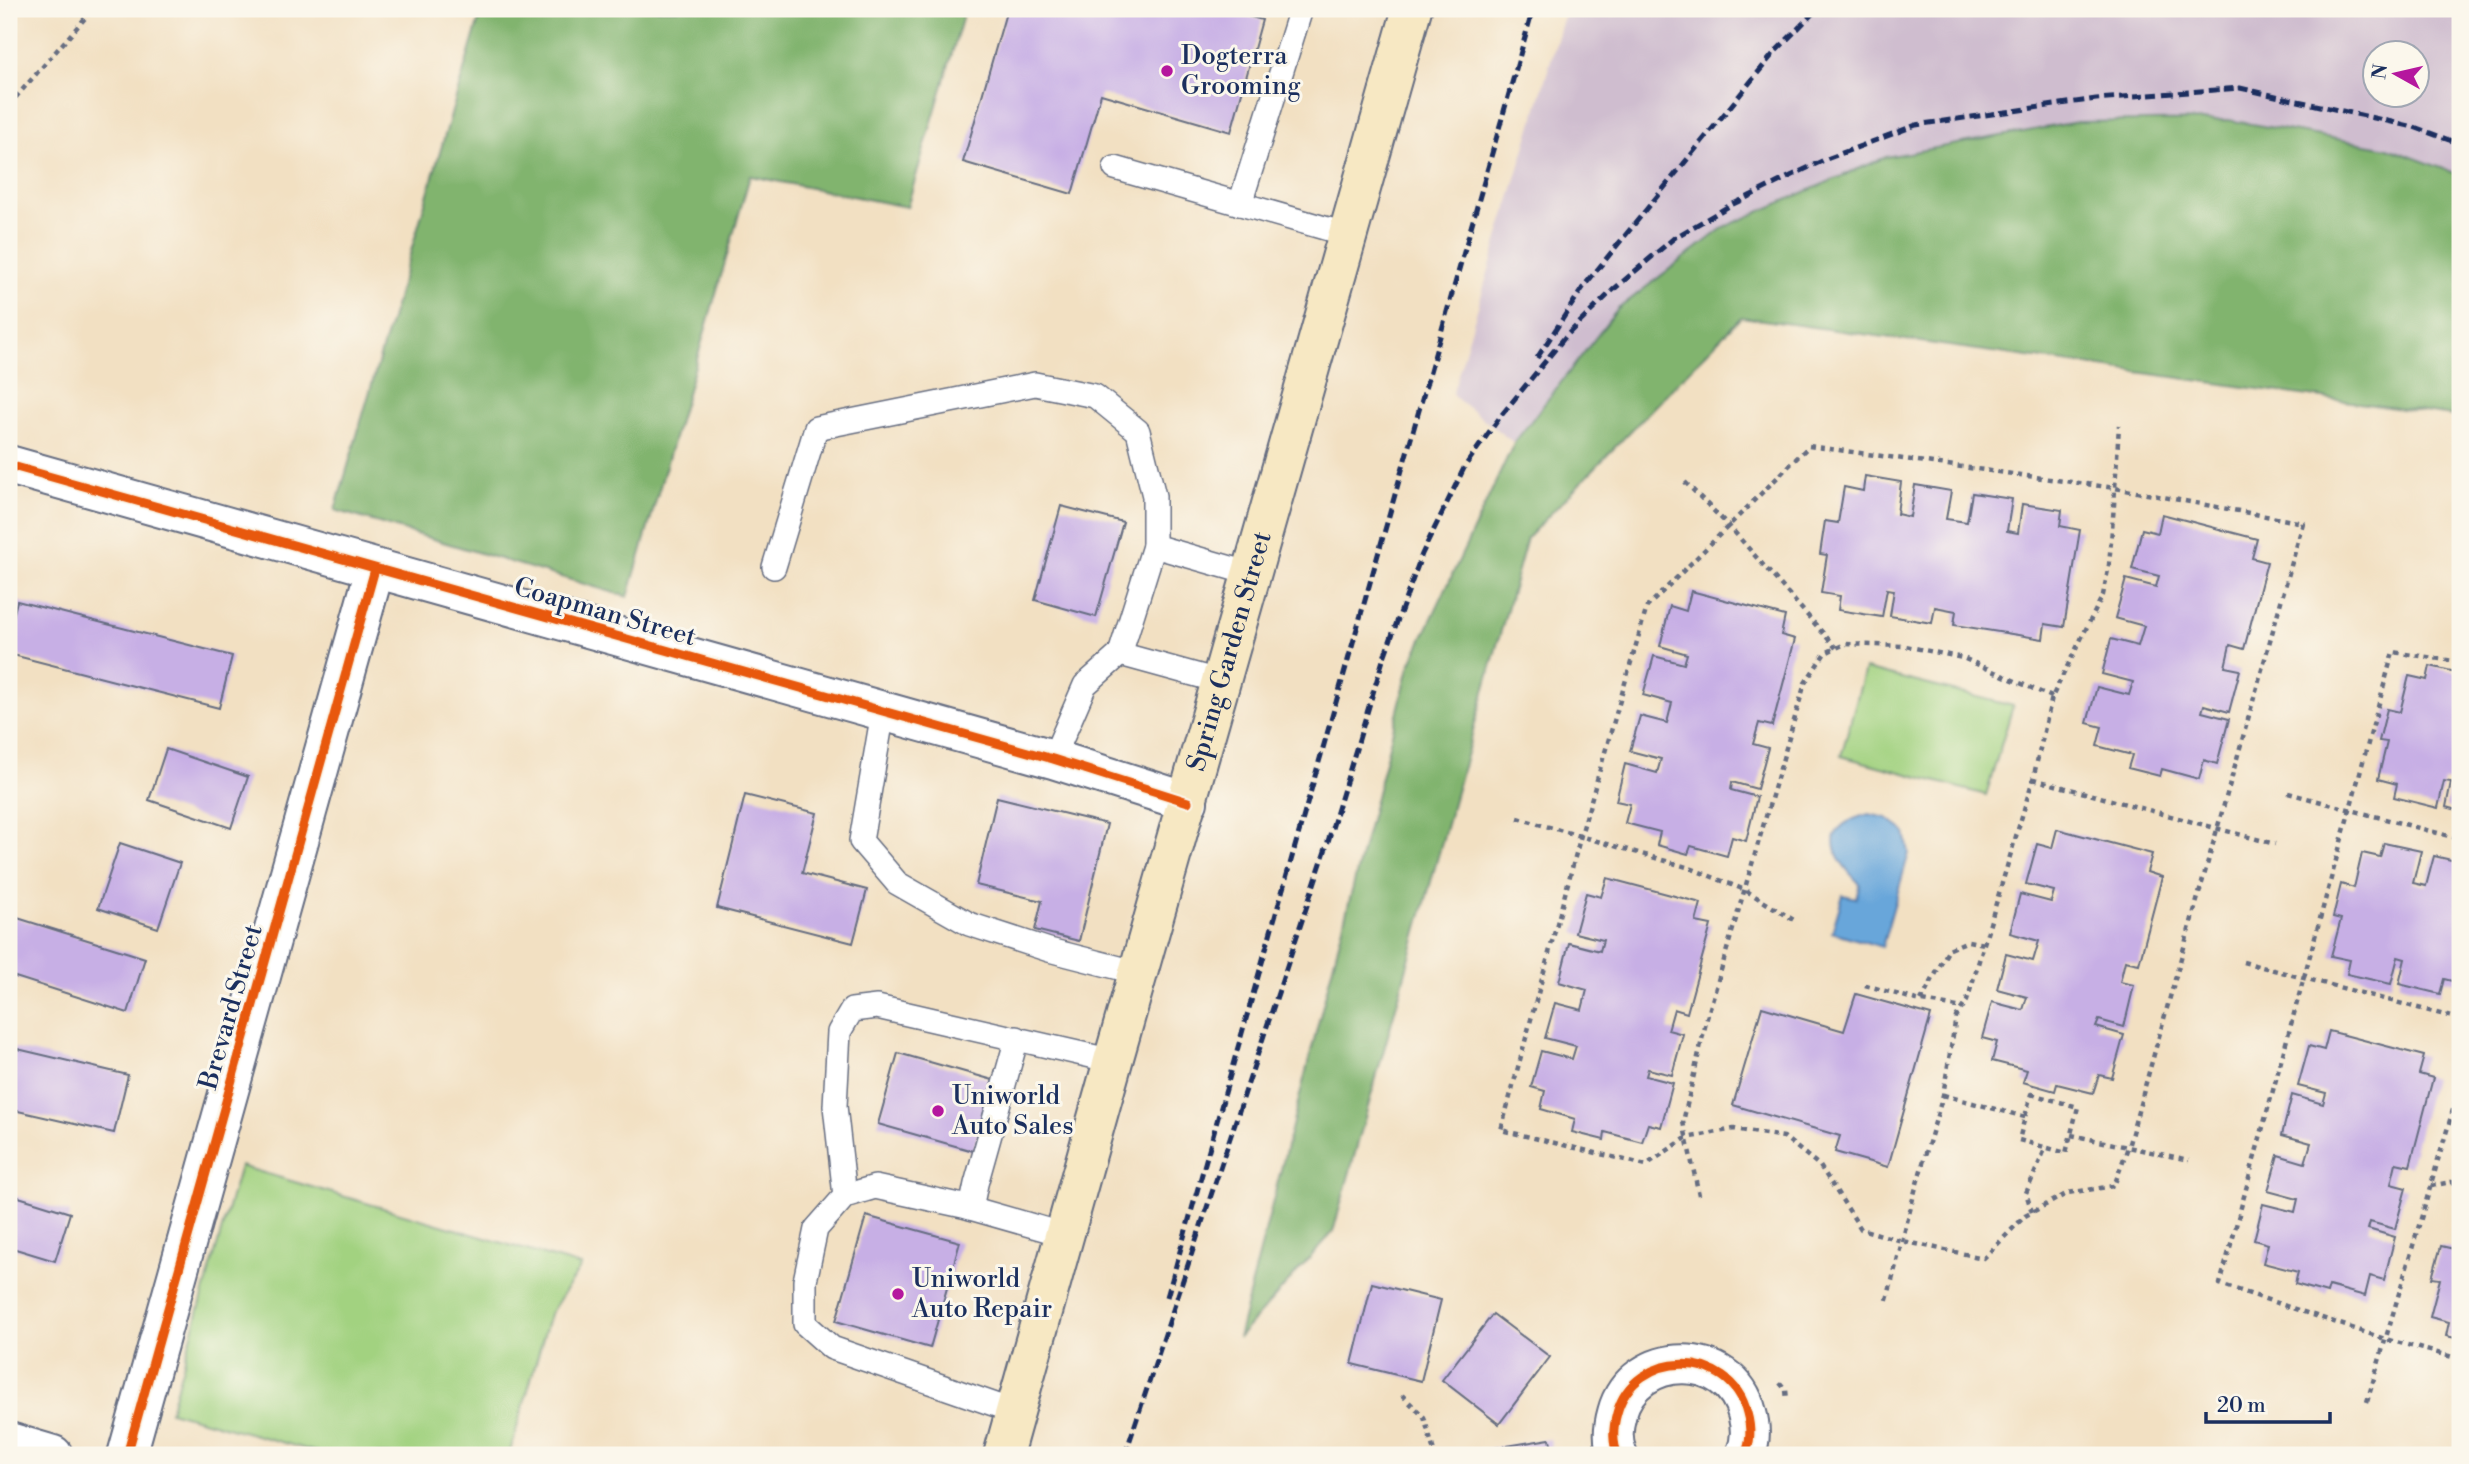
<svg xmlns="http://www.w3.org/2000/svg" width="2469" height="1464" font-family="'Libre Bodoni',serif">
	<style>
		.industrial { fill: #cfbdcf; fill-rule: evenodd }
		.green { fill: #a2d280; stroke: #5e806f; stroke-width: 2 }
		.forest { fill: #81b46e; stroke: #4e7266; stroke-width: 2 }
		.water { fill: #67a6da; stroke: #416a9c; stroke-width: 2 }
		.building { fill: #c7afe5 }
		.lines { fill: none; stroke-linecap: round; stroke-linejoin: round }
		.service-casing { stroke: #666d81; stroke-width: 26 }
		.minor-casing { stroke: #666d81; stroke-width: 42 }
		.secondary-casing { stroke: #666d81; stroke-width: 42 }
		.path { stroke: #666d81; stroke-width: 4.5; stroke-dasharray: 5 5; stroke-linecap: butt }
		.service { stroke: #fff; stroke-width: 23 }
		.minor { stroke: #fff; stroke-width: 38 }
		.secondary { stroke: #f7e8c3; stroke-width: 38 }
		.rail { stroke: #1b2f5e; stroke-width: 5; stroke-dasharray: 10 5; stroke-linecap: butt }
		.cycleway-casing { stroke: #fbf7ec; stroke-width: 13 }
		.cycleway { stroke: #e8590c; stroke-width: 9 }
		.poi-dot { fill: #b5179e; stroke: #fbf7ec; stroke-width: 2.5 }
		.labels { text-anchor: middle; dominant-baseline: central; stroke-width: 6; stroke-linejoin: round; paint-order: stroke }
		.poi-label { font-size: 26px; fill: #1b2f5e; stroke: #fbf7ec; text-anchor: start }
		.street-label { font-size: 26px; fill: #1b2f5e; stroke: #fbf7ec }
	</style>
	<rect width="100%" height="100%" fill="#fbf7ec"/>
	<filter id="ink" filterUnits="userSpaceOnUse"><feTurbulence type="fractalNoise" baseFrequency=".0143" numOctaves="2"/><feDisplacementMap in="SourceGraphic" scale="14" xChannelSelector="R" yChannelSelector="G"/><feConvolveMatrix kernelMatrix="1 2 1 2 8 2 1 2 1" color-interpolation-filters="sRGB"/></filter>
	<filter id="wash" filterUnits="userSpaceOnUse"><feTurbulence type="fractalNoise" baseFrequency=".00686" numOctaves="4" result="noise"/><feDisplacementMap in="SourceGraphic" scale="28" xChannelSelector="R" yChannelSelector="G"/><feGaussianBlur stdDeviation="1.57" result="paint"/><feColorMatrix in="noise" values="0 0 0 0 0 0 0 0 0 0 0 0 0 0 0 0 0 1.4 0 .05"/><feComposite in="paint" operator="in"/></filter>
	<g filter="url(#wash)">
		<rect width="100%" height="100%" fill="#f2e0c2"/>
		<path class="industrial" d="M 1566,9 L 2460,9 L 2460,175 L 2388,148 L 2227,120 L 2077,122 L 1886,157 L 1724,227 L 1618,309 L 1514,443 L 1452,395 ZM 2374,52 L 2416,52 L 2416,94 L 2374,94 Z"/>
		<g class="green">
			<polygon points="1865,669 2013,706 1986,795 1841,756"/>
			<polygon points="240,1166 581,1266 550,1314 509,1455 327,1455 170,1411"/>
		</g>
		<g class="forest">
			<polygon points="482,9 965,9 907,207 750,176 628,597 335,510"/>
			<polygon points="2228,120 2388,148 2460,175 2460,417 1741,317 1527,538 1333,1232 1238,1338 1409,667 1514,443 1618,309 1724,227 1886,157 2077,122"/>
		</g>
		<path class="water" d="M 1869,814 L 1887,818 L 1905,832 L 1909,853 L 1882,947 L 1832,932 L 1843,895 L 1856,898 L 1860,884 C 1831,855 1817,827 1869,814 Z"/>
		<g id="blocks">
			<g class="building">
				<polygon points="1007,9 1223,9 1262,20 1231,132 1101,94 1072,194 963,162"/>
				<polygon points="1865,476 1901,482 1897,514 1910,517 1915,485 1951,491 1946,519 1967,522 1972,493 2012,499 2007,531 2018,533 2022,504 2062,510 2060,526 2080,530 2064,627 2045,624 2043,639 1954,625 1956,611 1935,607 1932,623 1890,616 1894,590 1887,589 1882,617 1838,610 1840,596 1821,593 1827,555 1820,554 1825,521 1838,523 1844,487 1863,491"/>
				<polygon points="1061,506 1123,522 1096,617 1035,600"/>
				<polygon points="2162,514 2257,539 2252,558 2267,562 2244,649 2230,645 2225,667 2240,670 2229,712 2204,705 2202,712 2229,719 2217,764 2204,760 2199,779 2162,769 2160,776 2128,768 2132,755 2097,746 2102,727 2087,723 2097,687 2129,695 2133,682 2102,674 2111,639 2138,646 2144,626 2115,618 2126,579 2156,587 2159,576 2132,569 2142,529 2158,533"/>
				<polygon points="1691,591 1785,616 1781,635 1795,639 1772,726 1759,723 1753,744 1768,748 1757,789 1732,782 1731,790 1757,797 1746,841 1732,837 1727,856 1691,846 1688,854 1657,845 1660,832 1625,823 1630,804 1616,801 1625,764 1657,773 1661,759 1630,751 1640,716 1667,723 1672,703 1643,695 1654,656 1684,664 1687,654 1660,646 1670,606 1686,611"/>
				<polygon points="17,601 232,656 219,708 9,654 9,633"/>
				<polygon points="2430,666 2460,673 2460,811 2446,807 2451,782 2444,781 2438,808 2394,797 2397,784 2378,779 2387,742 2379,741 2387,709 2400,712 2409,676 2427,680"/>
				<polygon points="166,749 248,777 231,828 149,800"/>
				<polygon points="745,795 817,813 802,873 867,890 853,943 717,908"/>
				<polygon points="997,797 1107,824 1079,941 1035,930 1042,901 976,885"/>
				<polygon points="2057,829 2152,854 2147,872 2162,877 2139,964 2125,961 2120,982 2134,985 2124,1027 2099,1020 2096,1027 2124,1035 2112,1078 2099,1075 2093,1093 2057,1084 2055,1091 2023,1082 2027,1070 1992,1061 1997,1042 1982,1038 1992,1002 2023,1010 2027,997 1997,989 2006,954 2033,961 2039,941 2010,933 2020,894 2051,902 2054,891 2026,884 2037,844 2052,848"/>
				<polygon points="120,843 180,863 158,928 98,908"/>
				<polygon points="2384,843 2421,851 2413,883 2426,886 2434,856 2460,862 2460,983 2444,979 2440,994 2399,984 2405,959 2398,957 2391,984 2347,974 2350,960 2331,956 2341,919 2333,917 2341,884 2354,888 2362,853 2380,857"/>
				<polygon points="1607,878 1701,903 1696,922 1711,925 1687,1013 1674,1009 1668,1030 1683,1034 1672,1075 1648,1069 1646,1076 1673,1083 1661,1127 1648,1124 1642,1142 1605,1132 1604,1140 1572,1132 1575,1119 1541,1109 1545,1091 1531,1087 1541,1051 1572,1059 1576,1046 1545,1038 1555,1003 1582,1010 1587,990 1559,982 1569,943 1600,951 1603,940 1575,933 1586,893 1601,897"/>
				<polygon points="11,916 145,958 128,1013 9,975 9,924"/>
				<polygon points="1856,994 1931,1015 1888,1167 1835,1152 1840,1136 1733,1105 1762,1007 1844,1031"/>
				<polygon points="2329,1031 2424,1056 2419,1074 2433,1078 2410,1166 2396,1163 2391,1184 2406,1188 2395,1229 2370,1222 2368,1229 2395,1237 2384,1280 2370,1276 2365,1296 2329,1286 2327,1293 2295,1284 2298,1272 2263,1263 2268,1244 2254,1240 2263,1204 2295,1212 2298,1199 2268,1191 2278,1155 2305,1163 2311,1143 2282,1135 2292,1095 2323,1104 2326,1093 2298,1086 2309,1046 2324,1050"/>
				<polygon points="9,1047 128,1075 114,1133 9,1109"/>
				<polygon points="898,1053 993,1080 973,1151 878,1124"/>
				<polygon points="9,1194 70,1213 55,1261 9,1247"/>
				<polygon points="866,1216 960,1242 930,1348 836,1321"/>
				<polygon points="2459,1227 2460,1227 2460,1339 2446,1336 2449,1322 2430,1317 2440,1279 2432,1278 2441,1246 2454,1249"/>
				<polygon points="1372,1283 1441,1300 1421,1381 1352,1364"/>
				<polygon points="1493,1314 1550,1357 1499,1424 1442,1380"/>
				<polygon points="1550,1439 1553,1455 1458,1455 1458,1454"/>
			</g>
		</g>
	</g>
	<g filter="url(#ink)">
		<use href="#blocks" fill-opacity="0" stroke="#666d81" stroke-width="2"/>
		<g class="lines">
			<g class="service-casing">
				<g id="service">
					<polyline points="1115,168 1349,235"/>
					<polyline points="1240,204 1301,9"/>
					<polyline points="774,567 816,428 1035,384 1095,396 1138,431 1154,496 1154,546"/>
					<polyline points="1120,654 1222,682"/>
					<polyline points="883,712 861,841 897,883 969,924 1049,950 1139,973"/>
					<polyline points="1053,759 1085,685 1120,654 1154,546 1252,574"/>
					<polyline points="845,1196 835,1106 839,1032 852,1010 877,1007 1113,1061"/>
					<polyline points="971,1208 976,1184 1017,1038"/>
					<polyline points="1016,1412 832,1348 805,1324 805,1281 816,1229 845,1196 875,1187 963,1206 1065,1235"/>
				</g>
			</g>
			<g class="minor-casing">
				<g id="minor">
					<polyline points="9,465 1053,759 1188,802"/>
					<polyline points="9,1442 53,1455"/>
					<polyline points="127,1455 375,569"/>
					<path d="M 1618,1455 C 1612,1442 1613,1427 1617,1413 C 1634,1349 1731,1347 1747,1413 C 1751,1427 1751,1442 1745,1455"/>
				</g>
			</g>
			<g class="secondary-casing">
				<g id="secondary">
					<path id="s1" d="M 1003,1455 L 1113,1061 L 1412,9"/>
				</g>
			</g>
			<g class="path">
				<polyline points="9,105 93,9"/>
				<polygon points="1809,446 2115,488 2303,523 2128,1147 2114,1186 2068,1193 2025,1216 1984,1258 1902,1241 1861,1229 1820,1166 1784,1137 1734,1129 1686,1138 1646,1165 1501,1130 1581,835 1647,607"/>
				<polyline points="1685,482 1729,526 1836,648"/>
				<polyline points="2460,662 2393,652 2220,1284 2385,1339 2460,1359"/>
				<polyline points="2033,779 2275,844"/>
				<polyline points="2288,793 2460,839"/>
				<polyline points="1518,818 1690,868 1745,890 1797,922"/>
				<polyline points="2243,962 2460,1019"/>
				<polyline points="1865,985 1917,1000 1963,1008"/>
				<polyline points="1921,1001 1949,949 1968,941 1984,944"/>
				<polygon points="2031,1094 2078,1107 2066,1153 2019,1140"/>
				<polyline points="1943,1095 2025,1117"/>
				<polyline points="2071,1135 2189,1160"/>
				<polyline points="2431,1186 2451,1182 2460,1183"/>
				<polyline points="1699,1195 1683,1122 1707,1018 1805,683 1825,653 1845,644 1905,646 1963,658 2052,697"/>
				<polyline points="2032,1212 2026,1193 2046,1147"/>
				<polyline points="1887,1300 1916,1187 1943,1095 1956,1017 1967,1001 2033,779 2052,697 2103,595 2109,565 2114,505 2119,425"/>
				<polyline points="1780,1383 1786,1390 1787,1400"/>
				<polyline points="1402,1395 1424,1417 1435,1455"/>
				<polyline points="2367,1402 2460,1086"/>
			</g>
			<use href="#service" class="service"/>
			<use href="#minor" class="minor"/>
			<use href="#secondary" class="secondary"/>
			<g class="rail">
				<polyline points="1537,358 1584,286 1774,53 1817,9"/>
				<polyline points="1167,1297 1533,9"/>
				<polyline points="1125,1455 1326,848 1383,660 1422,554 1465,466 1500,417 1565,337 1613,290 1674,238 1729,206 1824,160 1916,125 2096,99 2240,88 2414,127 2460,144"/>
			</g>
			<g class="cycleway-casing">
				<g id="cycleway">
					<polyline points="9,465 1053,759 1188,802"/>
					<polyline points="127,1455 375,569"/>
					<path d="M 1618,1455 C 1612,1442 1613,1427 1617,1413 C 1634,1349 1731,1347 1747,1413 C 1751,1427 1751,1442 1745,1455"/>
				</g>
			</g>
			<use href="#cycleway" class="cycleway"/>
		</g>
	</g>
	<g class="poi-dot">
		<circle cx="1167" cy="71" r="7"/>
		<circle cx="938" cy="1111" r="7"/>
		<circle cx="898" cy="1294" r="7"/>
	</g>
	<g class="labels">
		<g class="poi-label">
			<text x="1181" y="56">Dogterra<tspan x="1181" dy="30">Grooming</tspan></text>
			<text x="952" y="1096">Uniworld<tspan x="952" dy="30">Auto Sales</tspan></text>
			<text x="912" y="1279">Uniworld<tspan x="912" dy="30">Auto Repair</tspan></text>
		</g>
		<g class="street-label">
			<text transform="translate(605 612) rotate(16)">Coapman Street</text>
			<text stroke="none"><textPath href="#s1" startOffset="835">Spring Garden Street</textPath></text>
			<text transform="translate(231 1007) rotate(-74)">Brevard Street</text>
		</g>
	</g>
	<rect width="2469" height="1464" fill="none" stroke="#fbf7ec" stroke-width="35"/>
	<g transform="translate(2396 74) rotate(278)"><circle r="33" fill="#fbf7ec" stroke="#a1a7b3" stroke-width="2"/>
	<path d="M0-5L12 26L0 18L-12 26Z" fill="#b5179e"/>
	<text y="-10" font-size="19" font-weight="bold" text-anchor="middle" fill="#1b2f5e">N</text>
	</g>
	<path d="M2206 1412v10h124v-10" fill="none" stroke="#1b2f5e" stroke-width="3.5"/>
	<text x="2217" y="1412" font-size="21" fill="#1b2f5e" stroke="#fbf7ec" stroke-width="5" paint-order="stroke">20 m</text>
</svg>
